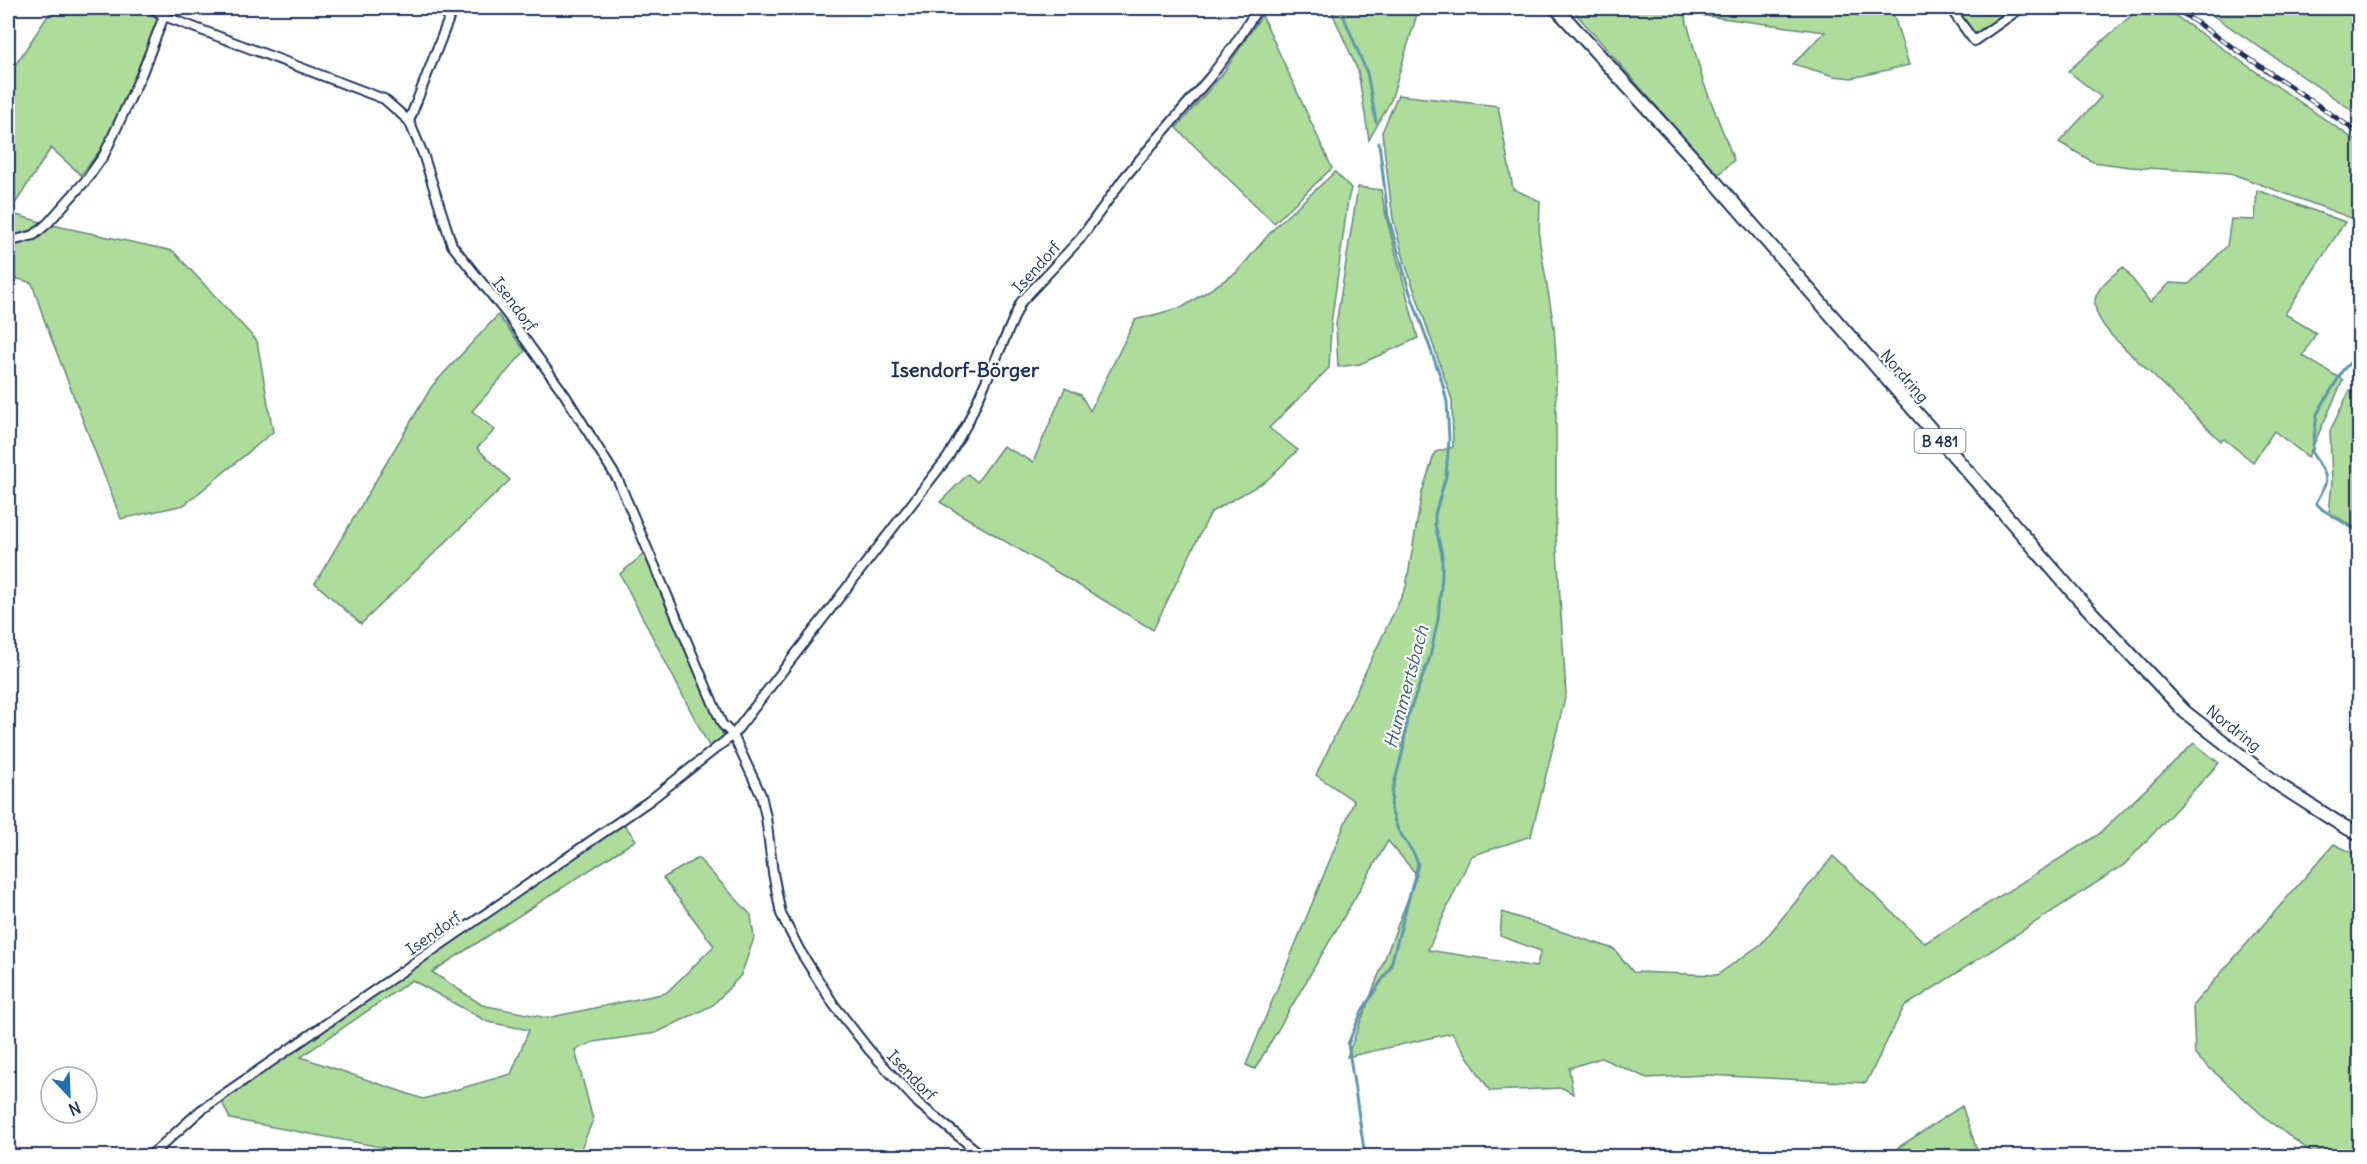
<svg xmlns="http://www.w3.org/2000/svg" width="2367" height="1164" font-family="Delius,sans-serif">
	<style>
		.green { fill: #aedc9b; stroke: #64867c; stroke-width: 1.5; fill-rule: evenodd }
		.lines { fill: none; stroke-linecap: round; stroke-linejoin: round }
		.stream { stroke: #5e97ae; stroke-width: 3 }
		.minor-casing { stroke: #1b2f5e; stroke-width: 12 }
		.primary-casing { stroke: #1b2f5e; stroke-width: 16 }
		.minor { stroke: #fff; stroke-width: 8 }
		.primary { stroke: #fff; stroke-width: 12 }
		.rail-casing { stroke: #1b2f5e; stroke-width: 5 }
		.rail { stroke: #fff; stroke-width: 3; stroke-dasharray: 9; stroke-linecap: butt }
		.labels { text-anchor: middle; dominant-baseline: central; stroke-width: 4.5; stroke-linejoin: round; paint-order: stroke }
		.shield { fill: #fff; stroke: #5f6d8e; stroke-width: 1.5 }
		.shield-label { font-size: 15px; font-weight: bold; fill: #1b2f5e }
		.street-label { font-size: 16px; fill: #1b2f5e; stroke: #fff }
		.water-label { font-size: 18px; font-style: italic; fill: #375a7f; stroke: #fff }
		.quarter-label { font-size: 20px; font-weight: bold; fill: #1b2f5e; stroke: #fff }
	</style>
	<rect width="100%" height="100%" fill="#fff"/>
	<filter id="ink" filterUnits="userSpaceOnUse"><feTurbulence type="fractalNoise" baseFrequency=".0167" numOctaves="2"/><feDisplacementMap in="SourceGraphic" scale="12" xChannelSelector="R" yChannelSelector="G"/><feConvolveMatrix kernelMatrix="1 2 1 2 8 2 1 2 1" color-interpolation-filters="sRGB"/></filter>
	<g filter="url(#ink)">
		<g class="green">
			<polygon points="53,8 143,8 160,18 107,141 81,175 51,148 9,213 52,225 173,251 257,341 273,432 184,505 121,519 45,322 32,283 8,276 8,76"/>
			<polygon points="1330,8 1419,8 1391,100 1369,140 1358,71"/>
			<polygon points="1571,8 1683,8 1703,81 1734,160 1717,176"/>
			<polygon points="1690,8 1901,8 1893,13 1909,65 1852,78 1834,76 1793,64 1825,32 1692,14"/>
			<polygon points="1955,8 2016,8 1974,37"/>
			<polygon points="2140,8 2164,8 2359,143 2359,221 2230,173 2130,167 2093,162 2059,142 2101,97 2068,71"/>
			<polygon points="2202,8 2359,8 2359,116 2346,106"/>
			<polygon points="1262,15 1332,168 1274,223 1176,128 1221,76"/>
			<polygon points="1398,95 1498,106 1513,189 1540,201 1539,238 1554,327 1556,356 1556,534 1566,694 1531,836 1471,856 1428,950 1536,967 1541,951 1500,936 1502,912 1614,949 1633,972 1717,975 1761,944 1833,856 1925,943 2099,834 2194,743 2219,763 2124,865 1904,1007 1866,1083 1706,1075 1647,1078 1601,1058 1569,1068 1573,1094 1563,1088 1490,1091 1452,1033 1347,1057 1417,875 1388,841 1255,1069 1246,1065 1354,801 1316,775 1406,587 1422,492 1435,452 1453,447 1452,400 1405,263 1393,219 1382,132"/>
			<polygon points="1335,172 1351,188 1348,200 1331,324 1329,368 1269,428 1298,450 1266,481 1211,512 1153,630 940,502 968,474 977,482 1003,446 1033,462 1065,388 1081,395 1090,411 1135,320 1183,307 1236,273 1276,226"/>
			<polygon points="1358,187 1381,190 1386,216 1418,338 1360,364 1338,367 1336,325"/>
			<path d="M 2257,190 L 2345,222 L 2285,314 L 2316,333 L 2303,356 L 2343,380 L 2308,457 L 2274,431 L 2253,462 L 2224,439 L 2221,441 L 2112,336 C 2084,304 2092,291 2123,267 L 2150,302 L 2170,283 L 2189,284 L 2227,246 L 2231,219 L 2255,220 Z"/>
			<polygon points="498,315 525,351 472,411 495,430 477,448 510,480 361,624 315,583 432,386"/>
			<polygon points="2350,390 2359,395 2359,533 2329,514 2332,481 2330,431"/>
			<polygon points="646,552 724,737 710,748 620,574"/>
			<path d="M 624,824 L 636,840 L 432,972 L 482,1005 L 547,1018 L 666,993 L 714,946 L 663,878 L 698,858 L 751,915 L 754,938 L 741,975 L 713,1005 L 656,1033 L 593,1042 L 575,1050 L 593,1120 L 578,1156 L 392,1156 L 392,1149 L 230,1119 L 220,1098 ZM 412,980 L 488,1022 L 529,1030 L 511,1074 L 423,1099 L 301,1057 Z"/>
			<polygon points="2334,844 2359,856 2359,1156 2317,1156 2270,1122 2195,1055 2193,1005"/>
			<polygon points="1962,1106 1979,1156 1885,1156"/>
		</g>
		<g class="lines">
			<g class="stream">
				<polyline points="1340,8 1367,73 1376,122"/>
				<path d="M 2360,352 L 2343,370 L 2317,414 L 2312,453 C 2327,477 2332,476 2316,503 L 2323,510 L 2360,531"/>
				<polyline points="1365,1156 1348,1044 1363,1009 1390,968 1418,864 1414,854 1398,830 1391,810 1392,792 1403,750 1407,718 1430,657 1438,619 1442,575 1442,555 1435,524 1435,514 1446,476 1449,439 1447,402 1441,378 1409,290 1388,216 1379,143"/>
			</g>
			<g class="minor-casing">
				<g id="minor">
					<polyline points="152,8 164,16 384,99 409,121 423,154 452,245 506,313 565,395 618,480 722,724 733,735 761,795 766,817 773,873 781,914 800,951 834,1005 870,1051 919,1104 983,1156"/>
					<polyline points="1950,8 1974,41 2021,8"/>
					<polyline points="409,121 453,8"/>
					<polyline points="8,242 34,235 48,223 87,179 104,155 142,73 164,16"/>
					<polyline points="150,1156 201,1110 649,801 733,735 948,457 968,422 1021,302 1080,239 1124,178 1211,76 1235,44 1258,8"/>
				</g>
			</g>
			<g class="primary-casing">
				<polyline id="primary" points="1556,8 1716,183 2078,598 2185,712 2279,785 2343,826 2360,834"/>
			</g>
			<use href="#minor" class="minor"/>
			<use href="#primary" class="primary"/>
			<g class="rail-casing">
				<polyline id="rail" points="2175,8 2360,134"/>
			</g>
			<use href="#rail" class="rail"/>
		</g>
	</g>
	<g class="labels">
		<rect class="shield" x="1914.5" y="429" width="51" height="24" rx="4.5"/>
		<g class="shield-label">
			<text x="1940" y="441">B 481</text>
		</g>
		<g class="street-label">
			<text transform="translate(1036 267) rotate(-48)">Isendorf</text>
			<text transform="translate(515 304) rotate(53)">Isendorf</text>
			<text transform="translate(1905 376) rotate(49)">Nordring</text>
			<text transform="translate(2234 728) rotate(38)">Nordring</text>
			<text transform="translate(433 933) rotate(-35)">Isendorf</text>
			<text transform="translate(912 1075) rotate(46)">Isendorf</text>
		</g>
		<g class="water-label">
			<text transform="translate(1406 687) rotate(-75)">Hummertsbach</text>
		</g>
		<g class="quarter-label">
			<text x="965" y="369">Isendorf-Börger</text>
		</g>
	</g>
	<rect width="2367" height="1164" fill="none" stroke="#fff" stroke-width="30"/>
	<rect x="15" y="15" width="2337" height="1134" fill="none" stroke="#1b2f5e" stroke-width="2" filter="url(#ink)"/>
	<g transform="translate(69 1095) rotate(157)"><circle r="28" fill="#ffffff" stroke="#a4acbf" stroke-width="1.5"/>
	<path d="M0-4.5L10 22L0 15L-10 22Z" fill="#1f6fb2"/>
	<text y="-9" font-size="16" font-weight="bold" text-anchor="middle" fill="#1b2f5e">N</text>
	</g>
</svg>
